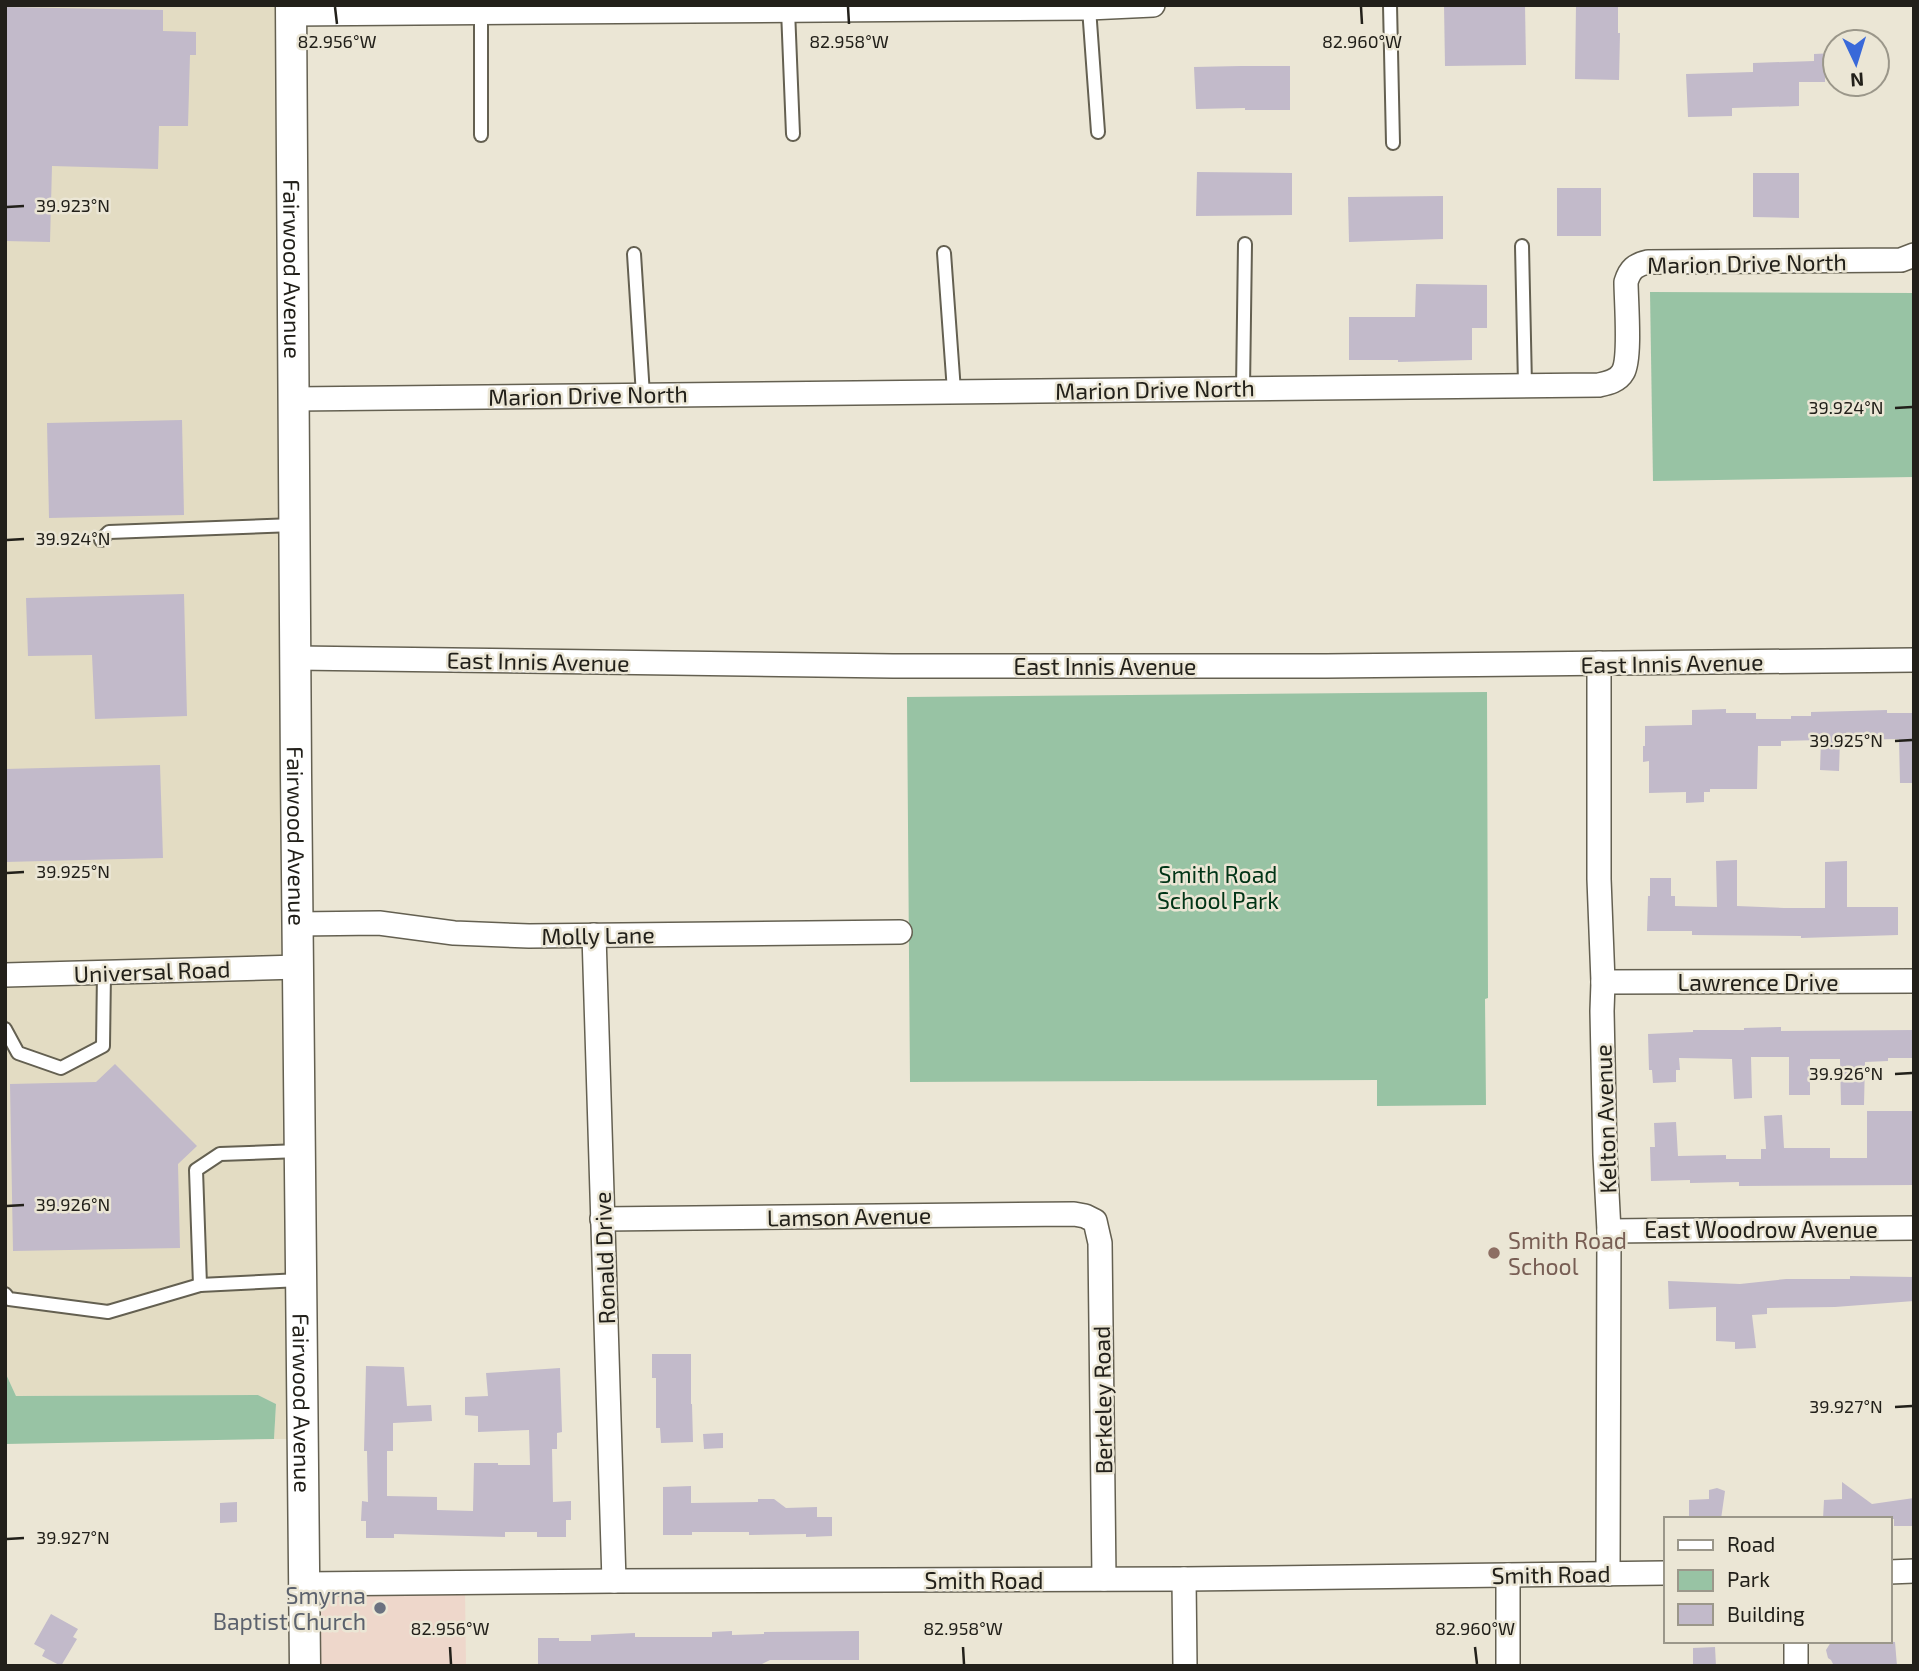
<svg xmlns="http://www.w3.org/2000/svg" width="1919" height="1671" font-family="'Exo 2',sans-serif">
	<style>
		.commercial { fill: #eed7cb }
		.built { fill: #e3dcc3 }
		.green { fill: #98c3a4 }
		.building { fill: #c2baca }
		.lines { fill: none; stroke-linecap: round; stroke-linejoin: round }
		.service-casing { stroke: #646051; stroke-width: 16 }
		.minor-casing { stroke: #646051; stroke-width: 26 }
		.tertiary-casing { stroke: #646051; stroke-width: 33 }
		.service { stroke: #fff; stroke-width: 12 }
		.minor { stroke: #fff; stroke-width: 23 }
		.tertiary { stroke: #fff; stroke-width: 30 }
		.ticks { fill: none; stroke: #22201a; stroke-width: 2.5 }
		.education-dot { fill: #8d6e63; stroke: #ebe6d5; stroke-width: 2.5 }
		.worship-dot { fill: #6b7280; stroke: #ebe6d5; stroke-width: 2.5 }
		.labels { text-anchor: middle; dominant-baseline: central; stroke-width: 5; stroke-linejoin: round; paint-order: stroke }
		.street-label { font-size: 23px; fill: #22201a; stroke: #ebe6d5 }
		.park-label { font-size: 23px; fill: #003416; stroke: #ebe6d5 }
		.education-label { font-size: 23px; fill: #785e54; stroke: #ebe6d5; text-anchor: start }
		.worship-label { font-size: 23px; fill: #5b616d; stroke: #ebe6d5; text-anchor: end }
		.ticks-label { font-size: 18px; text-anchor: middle; fill: #22201a; stroke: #ebe6d5; stroke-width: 5; stroke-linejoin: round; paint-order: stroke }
	</style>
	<rect width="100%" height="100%" fill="#ebe6d5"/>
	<polygon class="commercial" points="465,1589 466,1666 308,1666 307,1591"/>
	<polygon class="built" points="5,5 1175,5 1078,9 296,14 305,1439 274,1439 276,1404 258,1395 16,1396 5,1372"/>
	<g class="green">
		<polygon points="1650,292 1914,293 1914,477 1653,481"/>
		<polygon points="1487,692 1488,998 1485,999 1486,1105 1377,1106 1377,1080 910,1082 907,697"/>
		<polygon points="5,1372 16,1396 258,1395 276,1404 274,1439 5,1444"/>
	</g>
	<g class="building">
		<polygon points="1444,5 1525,5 1526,65 1445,66"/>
		<polygon points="1576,5 1618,5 1618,33 1620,33 1619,80 1575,79"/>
		<polygon points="5,7 163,10 163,31 196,32 196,55 190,55 188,126 159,126 158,169 52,166 50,242 5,241"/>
		<polygon points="1835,53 1835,75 1825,75 1825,82 1799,82 1799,106 1732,108 1732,116 1688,117 1686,74 1753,72 1753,63 1814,61 1814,54"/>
		<polygon points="1241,66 1290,66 1290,110 1245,110 1245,108 1196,109 1194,67"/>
		<polygon points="1197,172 1292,173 1292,215 1196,216"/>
		<polygon points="1753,173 1799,173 1799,218 1753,217"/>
		<rect x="1557" y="188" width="44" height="48"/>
		<polygon points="1443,196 1443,239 1349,242 1348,197"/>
		<polygon points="1416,284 1487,285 1487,328 1472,328 1472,360 1398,362 1398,360 1349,360 1349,317 1415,317"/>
		<polygon points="182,420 184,515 49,518 47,423"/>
		<polygon points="184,594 187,716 95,719 92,655 28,656 26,598"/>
		<polygon points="1726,709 1726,713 1756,713 1756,719 1791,719 1791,716 1811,716 1811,712 1851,711 1887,710 1887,713 1914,713 1914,783 1900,783 1899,739 1840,740 1839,771 1820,770 1821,740 1781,741 1781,746 1758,746 1757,789 1710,789 1710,792 1704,792 1704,802 1686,803 1686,792 1649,793 1649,761 1643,762 1643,746 1645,746 1645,726 1692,725 1692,710"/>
		<polygon points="160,765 163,858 5,862 5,769"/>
		<polygon points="1737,860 1737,906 1784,908 1825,908 1825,862 1847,861 1847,907 1898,907 1898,935 1801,938 1801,936 1692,935 1692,931 1647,931 1648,896 1650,896 1650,878 1671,878 1671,896 1675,896 1675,906 1717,907 1716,861"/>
		<polygon points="1781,1027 1781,1031 1914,1030 1914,1058 1888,1058 1888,1061 1865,1062 1864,1105 1841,1105 1840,1059 1810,1059 1810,1095 1789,1095 1789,1057 1751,1057 1752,1098 1734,1099 1732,1059 1679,1058 1680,1070 1676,1070 1676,1082 1653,1083 1652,1070 1649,1070 1648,1034 1693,1032 1693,1030 1744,1030 1744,1028"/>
		<polygon points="115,1064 197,1146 178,1164 180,1248 13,1251 10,1084 96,1082"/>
		<polygon points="1867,1111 1914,1111 1914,1185 1739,1186 1739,1182 1690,1183 1690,1180 1651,1181 1650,1147 1655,1147 1654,1123 1676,1122 1678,1156 1726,1155 1726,1159 1761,1159 1761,1149 1766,1149 1764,1116 1782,1115 1784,1148 1830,1148 1830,1158 1867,1158"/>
		<polygon points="1850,1276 1914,1277 1914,1301 1835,1307 1767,1308 1767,1314 1752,1315 1756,1348 1735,1349 1735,1342 1716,1341 1716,1307 1669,1309 1668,1281 1740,1284 1786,1279 1850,1279"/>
		<polygon points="652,1354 691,1354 691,1404 692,1404 693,1442 661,1443 660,1428 656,1428 656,1378 652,1378"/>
		<polygon points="366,1366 404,1367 407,1406 431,1405 432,1421 393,1423 393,1451 387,1451 387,1496 437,1497 437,1510 473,1511 474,1463 498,1463 498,1465 530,1465 529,1430 478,1432 478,1416 465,1415 465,1397 488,1396 486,1373 560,1368 562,1432 557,1433 557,1449 552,1449 553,1502 571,1501 571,1520 566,1520 566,1537 537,1537 537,1532 505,1532 505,1537 394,1534 394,1538 366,1538 366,1521 361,1521 362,1501 368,1502 367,1451 364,1451"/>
		<polygon points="723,1433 723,1448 704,1449 703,1434"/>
		<polygon points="1842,1482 1872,1504 1914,1498 1914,1526 1894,1526 1894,1519 1823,1519 1824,1500 1842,1499"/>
		<polygon points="691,1486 691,1503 758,1502 758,1499 774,1499 786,1508 817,1507 817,1517 832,1517 832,1536 806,1537 806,1534 749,1535 749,1532 692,1532 692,1535 663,1535 663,1487"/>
		<polygon points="1717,1488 1725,1491 1721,1519 1689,1519 1689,1500 1709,1499 1709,1490"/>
		<polygon points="237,1502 237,1522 220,1523 220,1503"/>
		<polygon points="51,1614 78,1629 73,1637 77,1639 61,1666 42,1656 45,1650 34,1644"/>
		<polygon points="732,1631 732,1635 764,1634 764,1632 859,1631 859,1660 770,1660 760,1665 713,1666 538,1666 538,1638 559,1638 559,1641 591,1641 591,1635 635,1633 635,1637 712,1637 712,1632"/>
		<polygon points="1871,1641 1895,1642 1897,1666 1842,1666 1833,1664 1831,1660 1828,1658 1826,1650 1831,1642 1871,1643"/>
		<polygon points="1715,1647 1716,1666 1693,1666 1693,1648"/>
	</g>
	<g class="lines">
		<g class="service-casing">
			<g id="service">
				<polyline points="1390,5 1393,143"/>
				<polyline points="1089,8 1098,132"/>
				<polyline points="788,10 793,134"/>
				<polyline points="481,135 481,13"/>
				<polyline points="1522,246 1525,385"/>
				<polyline points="944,253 954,391"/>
				<polyline points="634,254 643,395"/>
				<polyline points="1243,389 1245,244"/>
				<polyline points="101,540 109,532 294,525"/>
				<polyline points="5,1029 18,1053 61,1068 103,1046 104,973"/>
				<polyline points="200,1285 196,1170 220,1154 299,1151"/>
				<polyline points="5,1294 9,1299 108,1312 200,1285 300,1280"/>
			</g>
		</g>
		<g class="minor-casing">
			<g id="minor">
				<polyline points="291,14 1089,8 1153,5"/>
				<path d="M 294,399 L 1599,385 C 1608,383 1618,381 1623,372 C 1631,358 1626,300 1626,282 C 1630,269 1635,265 1648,262 L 1901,260 L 1914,255"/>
				<polyline points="296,658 893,666 1326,666 1914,660"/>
				<polyline points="1599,663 1599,879 1603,982 1602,1011 1605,1155 1609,1231 1608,1574"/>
				<polyline points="297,924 379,923 454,933 529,936 900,932"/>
				<polyline points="594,935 614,1581"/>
				<polyline points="5,975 298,967"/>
				<polyline points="1603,982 1914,981"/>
				<polyline points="602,1219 1074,1214 1085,1216 1095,1221 1100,1243 1104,1579"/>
				<polyline points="1609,1231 1914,1228"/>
				<polyline points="1889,1572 1914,1571"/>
				<polyline points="1508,1575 1508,1666"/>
				<polyline points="1184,1579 1185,1666"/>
				<polyline points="304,1584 614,1581 1184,1579 1665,1573"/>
				<polyline points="1796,1641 1796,1666"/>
			</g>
		</g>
		<g class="tertiary-casing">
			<g id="tertiary">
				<path id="s1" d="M 291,5 L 296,774 L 305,1666"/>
			</g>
		</g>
		<use href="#service" class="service"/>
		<use href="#minor" class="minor"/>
		<use href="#tertiary" class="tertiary"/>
	</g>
	<path class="ticks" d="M 335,7 L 337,24M 848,7 L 849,24M 1361,7 L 1362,24M 7,207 L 24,206M 1895,408 L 1912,407M 7,540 L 24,539M 1895,741 L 1912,740M 7,873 L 24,872M 1895,1074 L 1912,1073M 7,1206 L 24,1205M 1895,1407 L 1912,1406M 7,1539 L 24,1538M 450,1647 L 451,1664M 963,1647 L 964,1664M 1475,1647 L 1477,1664"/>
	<circle class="education-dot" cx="1494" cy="1253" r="7"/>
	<circle class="worship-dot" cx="380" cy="1608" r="7"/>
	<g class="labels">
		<g class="street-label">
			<text transform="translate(1747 263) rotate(-1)">Marion Drive North</text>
			<text stroke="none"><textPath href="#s1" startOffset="264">Fairwood Avenue</textPath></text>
			<text transform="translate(1155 389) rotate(-1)">Marion Drive North</text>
			<text transform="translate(588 395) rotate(-1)">Marion Drive North</text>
			<text transform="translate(538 661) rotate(1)">East Innis Avenue</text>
			<text transform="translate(1672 663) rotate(-1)">East Innis Avenue</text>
			<text x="1105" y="666">East Innis Avenue</text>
			<text stroke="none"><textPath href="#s1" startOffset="831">Fairwood Avenue</textPath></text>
			<text transform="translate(598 935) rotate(-1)">Molly Lane</text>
			<text transform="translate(152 971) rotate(-2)">Universal Road</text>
			<text x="1758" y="982">Lawrence Drive</text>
			<text transform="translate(1605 1119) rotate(-92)">Kelton Avenue</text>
			<text transform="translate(849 1216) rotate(-1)">Lamson Avenue</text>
			<text x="1761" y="1229">East Woodrow Avenue</text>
			<text transform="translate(604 1258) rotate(-92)">Ronald Drive</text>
			<text transform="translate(1102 1400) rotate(-91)">Berkeley Road</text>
			<text stroke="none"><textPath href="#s1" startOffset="1398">Fairwood Avenue</textPath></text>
			<text transform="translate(1551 1574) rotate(-1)">Smith Road</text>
			<text x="984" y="1580">Smith Road</text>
		</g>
		<g class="park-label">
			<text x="1218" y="874">Smith Road<tspan x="1218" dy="26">School Park</tspan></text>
		</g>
		<g class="education-label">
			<text x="1508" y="1240">Smith Road<tspan x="1508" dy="26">School</tspan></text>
		</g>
		<g class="worship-label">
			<text x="366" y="1595">Smyrna<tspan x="366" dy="26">Baptist Church</tspan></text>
		</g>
	</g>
	<g class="ticks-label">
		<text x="337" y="48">82.956°W</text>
		<text x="849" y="48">82.958°W</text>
		<text x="1362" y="48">82.960°W</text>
		<text x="73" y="212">39.923°N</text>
		<text x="1846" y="414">39.924°N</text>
		<text x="73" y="545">39.924°N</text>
		<text x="1846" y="747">39.925°N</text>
		<text x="73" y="878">39.925°N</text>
		<text x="1846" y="1080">39.926°N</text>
		<text x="73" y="1211">39.926°N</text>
		<text x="1846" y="1413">39.927°N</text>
		<text x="73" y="1544">39.927°N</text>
		<text x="450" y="1635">82.956°W</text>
		<text x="963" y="1635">82.958°W</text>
		<text x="1475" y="1635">82.960°W</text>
	</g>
	<rect width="1919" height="1671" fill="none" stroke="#22201a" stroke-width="14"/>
	<rect x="1664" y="1517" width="228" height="126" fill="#ebe6d5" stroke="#9b978a" stroke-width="2"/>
	<rect x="1678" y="1540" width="35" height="10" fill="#ffffff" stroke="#9b978a" stroke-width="2"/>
	<text x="1727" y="1552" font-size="21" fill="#22201a">Road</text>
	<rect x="1678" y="1570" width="35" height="21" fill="#98c3a4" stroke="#9b978a" stroke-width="2"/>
	<text x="1727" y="1587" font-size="21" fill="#22201a">Park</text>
	<rect x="1678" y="1604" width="35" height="21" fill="#c2baca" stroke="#9b978a" stroke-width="2"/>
	<text x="1727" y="1622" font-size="21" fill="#22201a">Building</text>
	<g transform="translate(1856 63) rotate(176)"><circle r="33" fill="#ebe6d5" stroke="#9b978a" stroke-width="2"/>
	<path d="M0-5L12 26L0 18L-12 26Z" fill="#3969d9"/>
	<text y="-10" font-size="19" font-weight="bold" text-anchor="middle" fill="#22201a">N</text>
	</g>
</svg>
